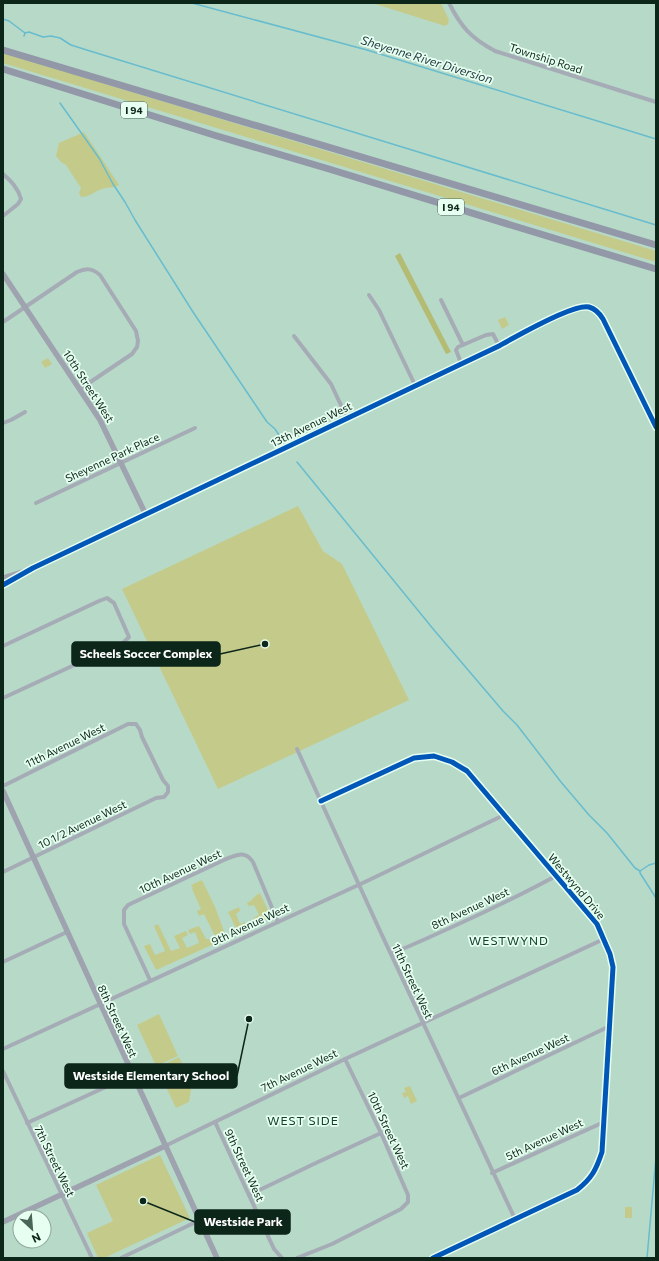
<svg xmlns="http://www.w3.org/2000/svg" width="659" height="1261" font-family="Commissioner,sans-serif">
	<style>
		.green { fill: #c4cb8a }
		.forest { fill: #b4bb72 }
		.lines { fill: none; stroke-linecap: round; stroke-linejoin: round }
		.stream { stroke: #67bcce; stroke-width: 1.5 }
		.street { stroke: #a6acb6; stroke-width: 4 }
		.secondary { stroke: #9ea3af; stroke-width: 5.5 }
		.highway { stroke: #9298a7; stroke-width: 7 }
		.cycleway-casing { stroke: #e7fff1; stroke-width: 8 }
		.cycleway { stroke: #0057b8; stroke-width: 5 }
		.labels { text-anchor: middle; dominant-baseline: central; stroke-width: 3.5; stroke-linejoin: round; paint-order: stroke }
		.shield { fill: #e7fff1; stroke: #4e675a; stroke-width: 1 }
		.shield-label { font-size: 10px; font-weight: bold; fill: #0d261a }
		.street-label { font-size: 11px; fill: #0d261a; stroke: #e7fff1 }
		.water-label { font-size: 12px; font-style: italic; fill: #1f363e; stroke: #e7fff1 }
		.neighbourhood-label { font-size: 12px; letter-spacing: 1px; fill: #13412d; stroke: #e7fff1 }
		.leader { fill: none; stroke: #0d261a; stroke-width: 1.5 }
		.callout-dot { fill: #0d261a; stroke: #e7fff1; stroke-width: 1.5 }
		.callout { fill: #0d261a; stroke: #0d261a; stroke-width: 1.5 }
		.callout-label { font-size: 12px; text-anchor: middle; font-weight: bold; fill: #fff }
	</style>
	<rect width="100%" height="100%" fill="#b7d9c8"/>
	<g class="green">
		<polygon points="372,3 441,3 449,20 448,24 445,26"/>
		<polygon points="3,53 656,251 656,262 3,63"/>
		<path d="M 84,132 L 119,185 C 114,188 111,187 106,188 C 97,189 89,198 81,197 L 79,193 L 81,188 L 66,165 L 61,162 L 56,156 L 59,143 Z"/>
		<polygon points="505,317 509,325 502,329 498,320"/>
		<polygon points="48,358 52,364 45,368 41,362"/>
		<polygon points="298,506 323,551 342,564 409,700 218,789 122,589"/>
		<polygon points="202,880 215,907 224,931 222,933 222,936 224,938 217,942 218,939 217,936 215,936 204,914 199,916 197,911 201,909 192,889 193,888 191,885"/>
		<path d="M 260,893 L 271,917 L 257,924 L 253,918 L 259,915 L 254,905 L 248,906 L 247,903 C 252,901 254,896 260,893 Z"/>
		<polygon points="239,907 240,911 236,914 240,924 245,922 248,928 229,937 236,928 228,912"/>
		<polygon points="158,924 171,951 180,948 174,936 186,931 188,935 182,938 187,948 199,943 195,932 190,934 188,930 199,926 206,939 209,939 214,944 156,970 144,946 150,944 155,955 165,951 154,926"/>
		<polygon points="159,1014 178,1056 156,1066 137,1025"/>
		<polygon points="179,1057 192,1083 189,1102 176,1108 157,1068"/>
		<polygon points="410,1086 417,1101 411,1104 408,1096 404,1098 402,1093 406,1092 404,1088"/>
		<polygon points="160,1155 190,1218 104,1258 98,1258 87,1233 113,1221 96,1185"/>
		<rect x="625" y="1207" width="7" height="11"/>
	</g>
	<polygon class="forest" points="400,253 451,352 446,354 395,256"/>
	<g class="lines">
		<g class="stream">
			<polyline points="192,3 367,50 656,139"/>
			<polyline points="3,19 9,21 25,33"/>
			<polyline points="24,36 25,33 29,32 43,37 51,36 60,38 71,45 90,51 656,225"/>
			<polyline points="60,103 99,158 113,184 125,202 135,220 193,312 267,422 275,429 281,438"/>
			<polyline points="297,462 434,630 503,711 517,725 561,782 589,815 607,833 635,868 640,871 640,873 656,898"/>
			<polyline points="640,871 649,865 656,863"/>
			<polyline points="656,1148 656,1155"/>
			<polyline points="647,1258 656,1157"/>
		</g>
		<g class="street">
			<path d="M 449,3 C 461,27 471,38 495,51 L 656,102"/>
			<path d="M 3,174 C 11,181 18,188 21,199 L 18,204 L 3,216"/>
			<polyline points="369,295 379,310 415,385"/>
			<polyline points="441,300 463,345"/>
			<path d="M 3,322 L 77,272 C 86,268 92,268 100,275 L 136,331 L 138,341 L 137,347 L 132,354 L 80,389"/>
			<polyline points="294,336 331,384 347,418"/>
			<polyline points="461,363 456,350 458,347 486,335 493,334 499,346"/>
			<polyline points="3,423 11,420 25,412"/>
			<polyline points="36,503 195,428"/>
			<path d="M 146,515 L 499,346 L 566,312 C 583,305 592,304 603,319 L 656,427"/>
			<polyline points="3,646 99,601 107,598 114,603 129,637 124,642 3,698"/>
			<polyline points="297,749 381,933 515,1219"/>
			<polyline points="3,786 128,724 136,724 140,730 142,737 163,780 168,786 168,792 164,797 156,798 3,872"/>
			<path d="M 321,801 L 414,758 L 434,756 L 452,762 L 467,771 L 597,924 L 610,954 L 613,967 L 602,1152 C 596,1170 592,1178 577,1190 L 433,1258"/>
			<path d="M 391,954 C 447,930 502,905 556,876"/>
			<polyline points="3,962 67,932"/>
			<path d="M 150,980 L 124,924 L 124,910 L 128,905 L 226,859 C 237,855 245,850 253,862 L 278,922"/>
			<polyline points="3,1049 367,881 504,815"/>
			<polyline points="3,1071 92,1258"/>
			<polyline points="459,1098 610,1026"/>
			<polyline points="215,1122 274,1249 282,1258"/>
			<polyline points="27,1123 132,1075"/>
			<polyline points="165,1146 345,1059 604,939"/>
			<polyline points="492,1173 604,1122"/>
			<polyline points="249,1195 318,1162 381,1133"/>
			<polyline points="121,1258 200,1220"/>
			<polyline points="297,1258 332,1244 401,1209 408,1202 408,1195 381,1133 345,1059"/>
		</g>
		<g class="secondary">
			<polyline points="3,274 100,420 146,515 33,568 3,585"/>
			<polyline points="3,578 22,572"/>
			<polyline points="3,791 217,1258"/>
			<polyline points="3,1222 165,1146"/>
		</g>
		<g class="highway">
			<polyline points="3,50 656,245"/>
			<polyline points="3,69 217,136 329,169 514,226 656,269"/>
		</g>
		<g class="cycleway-casing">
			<g id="cycleway">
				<path d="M 3,585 L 33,568 L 499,346 C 515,337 574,303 589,307 C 596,309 600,314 603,319 L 656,427"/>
				<path d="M 321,801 L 414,758 L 434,756 L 452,762 L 467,771 L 597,924 L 610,954 L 613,967 L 602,1152 C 596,1170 592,1178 577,1190 L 433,1258"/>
			</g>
		</g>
		<use href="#cycleway" class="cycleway"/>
	</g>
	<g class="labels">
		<g class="shield">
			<rect x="121" y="102" width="26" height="16" rx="3"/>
			<rect x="438" y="199" width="26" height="16" rx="3"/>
		</g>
		<g class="shield-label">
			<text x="134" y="110">I 94</text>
			<text x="451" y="207">I 94</text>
		</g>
		<g class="street-label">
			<text transform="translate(546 58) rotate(18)">Township Road</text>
			<text transform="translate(89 386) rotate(57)">10th Street West</text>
			<text transform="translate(311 424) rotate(-26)">13th Avenue West</text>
			<text transform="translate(112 457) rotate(-25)">Sheyenne Park Place</text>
			<text transform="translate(65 745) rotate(-26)">11th Avenue West</text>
			<text transform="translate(82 824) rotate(-26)">10 1/2 Avenue West</text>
			<text transform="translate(180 871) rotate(-25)">10th Avenue West</text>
			<text transform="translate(577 886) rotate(50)">Westwynd Drive</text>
			<text transform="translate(470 908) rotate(-25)">8th Avenue West</text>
			<text transform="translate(250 924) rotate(-25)">9th Avenue West</text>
			<text transform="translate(413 981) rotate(65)">11th Street West</text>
			<text transform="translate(118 1021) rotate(65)">8th Street West</text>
			<text transform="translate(530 1054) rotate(-25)">6th Avenue West</text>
			<text transform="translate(299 1070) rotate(-26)">7th Avenue West</text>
			<text transform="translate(389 1130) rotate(65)">10th Street West</text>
			<text transform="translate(544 1139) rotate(-25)">5th Avenue West</text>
			<text transform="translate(55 1161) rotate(64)">7th Street West</text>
			<text transform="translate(245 1165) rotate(65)">9th Street West</text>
		</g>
		<g class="water-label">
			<text transform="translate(427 59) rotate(17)">Sheyenne River Diversion</text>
		</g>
		<g class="neighbourhood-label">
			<text x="509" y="940">WESTWYND</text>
			<text x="303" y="1120">WEST SIDE</text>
		</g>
	</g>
	<path class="leader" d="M265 644L220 654M249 1019L237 1076M143 1201L195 1222"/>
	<g class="callout-dot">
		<circle cx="265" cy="644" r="4"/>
		<circle cx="249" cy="1019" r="4"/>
		<circle cx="143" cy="1201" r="4"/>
	</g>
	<g class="callout">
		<rect x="72" y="642" width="148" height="24" rx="4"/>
		<rect x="65" y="1064" width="172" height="24" rx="4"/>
		<rect x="195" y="1210" width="95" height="24" rx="4"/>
	</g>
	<g class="callout-label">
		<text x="146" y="658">Scheels Soccer Complex</text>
		<text x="151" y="1080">Westside Elementary School</text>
		<text x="243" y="1226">Westside Park</text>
	</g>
	<rect width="659" height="1261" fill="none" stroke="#0d261a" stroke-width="8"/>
	<g transform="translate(32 1229) rotate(154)"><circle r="19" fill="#e7fff1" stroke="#90a89b"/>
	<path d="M0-3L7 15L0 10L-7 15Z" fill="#486557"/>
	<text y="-6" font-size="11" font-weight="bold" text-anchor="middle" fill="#0d261a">N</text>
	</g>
</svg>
